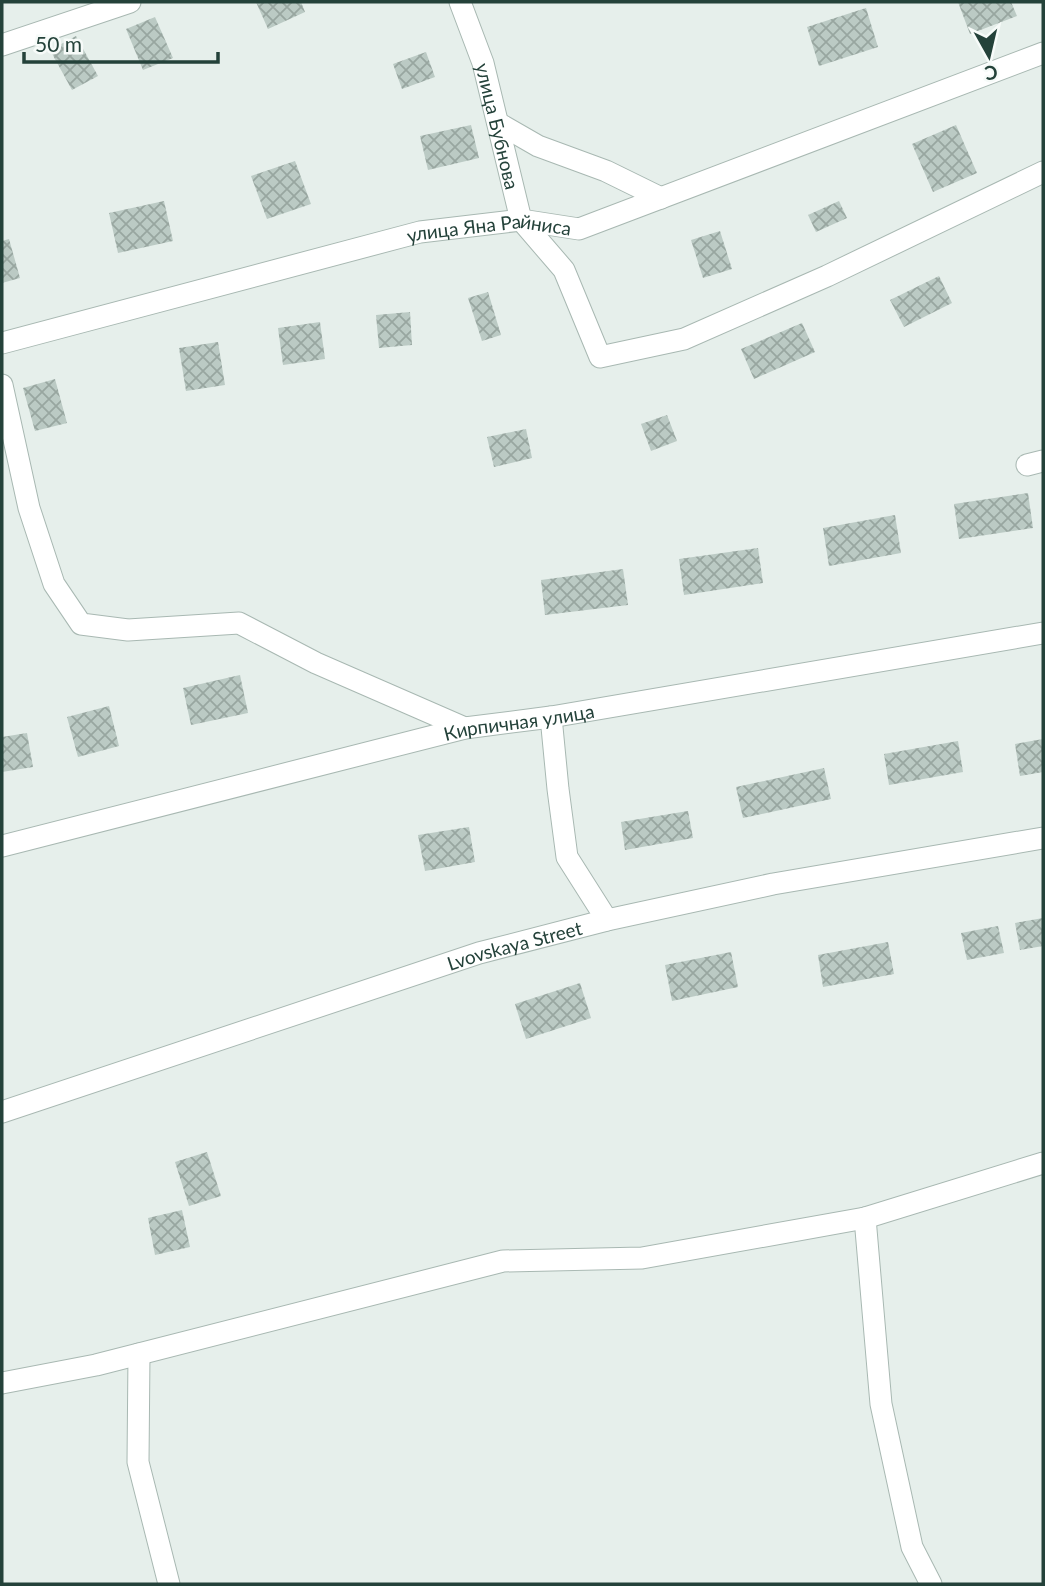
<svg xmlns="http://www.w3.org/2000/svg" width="1045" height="1586" font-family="Lato,sans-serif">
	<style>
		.building { fill: url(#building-cross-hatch) }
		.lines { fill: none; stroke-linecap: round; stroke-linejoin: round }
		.minor-casing { stroke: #a8b8b2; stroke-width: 23 }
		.minor { stroke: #fff; stroke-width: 21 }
		.labels { text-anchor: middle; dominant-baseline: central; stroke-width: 7; stroke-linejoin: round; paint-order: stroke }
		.street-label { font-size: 19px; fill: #24423a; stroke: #f7fbf9 }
	</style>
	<defs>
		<pattern id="building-cross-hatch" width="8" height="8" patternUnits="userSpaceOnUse" patternTransform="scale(1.75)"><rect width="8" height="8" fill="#bbcac4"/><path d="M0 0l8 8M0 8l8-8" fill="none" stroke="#98a6a0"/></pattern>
	</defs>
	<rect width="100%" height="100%" fill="#e6efeb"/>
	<g class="building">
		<polygon points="256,2 301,2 305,12 268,29"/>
		<polygon points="958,2 1011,2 1017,16 970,34"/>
		<polygon points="866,8 878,47 819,66 807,27"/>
		<polygon points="155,17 173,58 143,70 126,29"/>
		<polygon points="76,36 98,76 72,90 50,50"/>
		<polygon points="426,52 435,77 402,89 393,64"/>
		<polygon points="471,125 479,158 428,170 420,136"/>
		<polygon points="956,125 977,173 933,192 912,144"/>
		<polygon points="295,161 311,204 267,219 251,176"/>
		<polygon points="164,201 173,241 118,253 109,213"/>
		<polygon points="839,201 847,218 816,232 808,215"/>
		<polygon points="720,231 732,269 703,278 691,240"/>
		<polygon points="9,239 20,278 2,283 2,241"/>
		<polygon points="939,276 952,303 904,327 890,300"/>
		<polygon points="488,292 501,335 482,341 468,298"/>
		<polygon points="410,312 412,345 379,348 376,315"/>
		<polygon points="320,322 325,359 283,365 278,328"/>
		<polygon points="802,323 815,352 754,379 741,349"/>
		<polygon points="218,342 225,385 186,391 179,348"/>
		<polygon points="55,379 67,423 35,431 23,388"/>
		<polygon points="667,415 677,441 651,451 641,424"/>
		<polygon points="526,429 532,458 494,467 487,437"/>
		<polygon points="1028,493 1033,528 959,539 954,504"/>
		<polygon points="895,515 901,553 829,566 823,528"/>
		<polygon points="758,548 763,583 684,595 679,559"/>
		<polygon points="623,569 628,605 545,615 541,580"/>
		<polygon points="240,675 248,713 191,725 183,688"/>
		<polygon points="109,706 119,746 78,757 67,717"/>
		<polygon points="27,733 33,767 2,772 2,737"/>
		<polygon points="1043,739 1043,772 1020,776 1015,744"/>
		<polygon points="958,741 963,772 889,785 884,754"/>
		<polygon points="824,768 831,799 743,818 736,787"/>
		<polygon points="688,811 693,838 625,850 621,822"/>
		<polygon points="469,827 475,862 425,871 418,835"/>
		<polygon points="1043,918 1043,946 1020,950 1015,923"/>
		<polygon points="998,926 1004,953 967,960 961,933"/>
		<polygon points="888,942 894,974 823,987 818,955"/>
		<polygon points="731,952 738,987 672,1001 665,965"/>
		<polygon points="580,983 591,1018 526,1039 515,1004"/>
		<polygon points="207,1152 221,1196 189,1206 175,1162"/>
		<polygon points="182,1210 190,1247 155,1255 148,1218"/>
	</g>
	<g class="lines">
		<g class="minor-casing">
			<g id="minor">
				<path id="s1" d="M 460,2 L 483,63 L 521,220 L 564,270 L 600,357 L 684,339 L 827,276 L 1043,172"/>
				<polyline points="2,45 130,2"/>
				<polyline points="498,123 538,146 606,171 661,198"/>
				<path id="s2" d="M 2,343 L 420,232 L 521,220 L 579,229 L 1043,53"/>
				<polyline points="2,385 29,508 54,584 81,624 128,630 239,623 316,663 465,728"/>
				<polyline points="1027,465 1043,461"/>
				<polyline points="551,717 558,789 567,857 607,920"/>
				<path id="s3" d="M 2,846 L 465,728 L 551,717 L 1043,633"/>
				<path id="s4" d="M 2,1112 L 479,953 L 607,920 L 773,884 L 1043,838"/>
				<polyline points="865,1218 881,1404 912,1547 931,1584"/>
				<polyline points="139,1354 138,1462 169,1584"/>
				<polyline points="2,1383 96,1365 503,1261 642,1258 865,1218 1043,1163"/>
			</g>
		</g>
		<use href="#minor" class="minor"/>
	</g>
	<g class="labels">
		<g class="street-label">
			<text stroke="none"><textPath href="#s1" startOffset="130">улица Бубнова</textPath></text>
			<text stroke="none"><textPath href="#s2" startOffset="502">улица Яна Райниса</textPath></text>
			<text stroke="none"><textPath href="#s3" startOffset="532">Кирпичная улица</textPath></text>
			<text stroke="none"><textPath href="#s4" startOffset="539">Lvovskaya Street</textPath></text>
		</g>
	</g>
	<rect width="1045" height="1586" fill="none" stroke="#24423a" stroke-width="7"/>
	<g transform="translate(989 56) rotate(172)" stroke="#f7fbf9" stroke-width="5" paint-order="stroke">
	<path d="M0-5L12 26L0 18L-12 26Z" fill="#24423a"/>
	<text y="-10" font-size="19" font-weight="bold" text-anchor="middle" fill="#24423a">С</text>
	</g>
	<path d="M24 52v10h194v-10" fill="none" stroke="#24423a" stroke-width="3.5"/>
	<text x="35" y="52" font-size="21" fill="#24423a" stroke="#f7fbf9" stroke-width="5" paint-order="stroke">50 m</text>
</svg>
